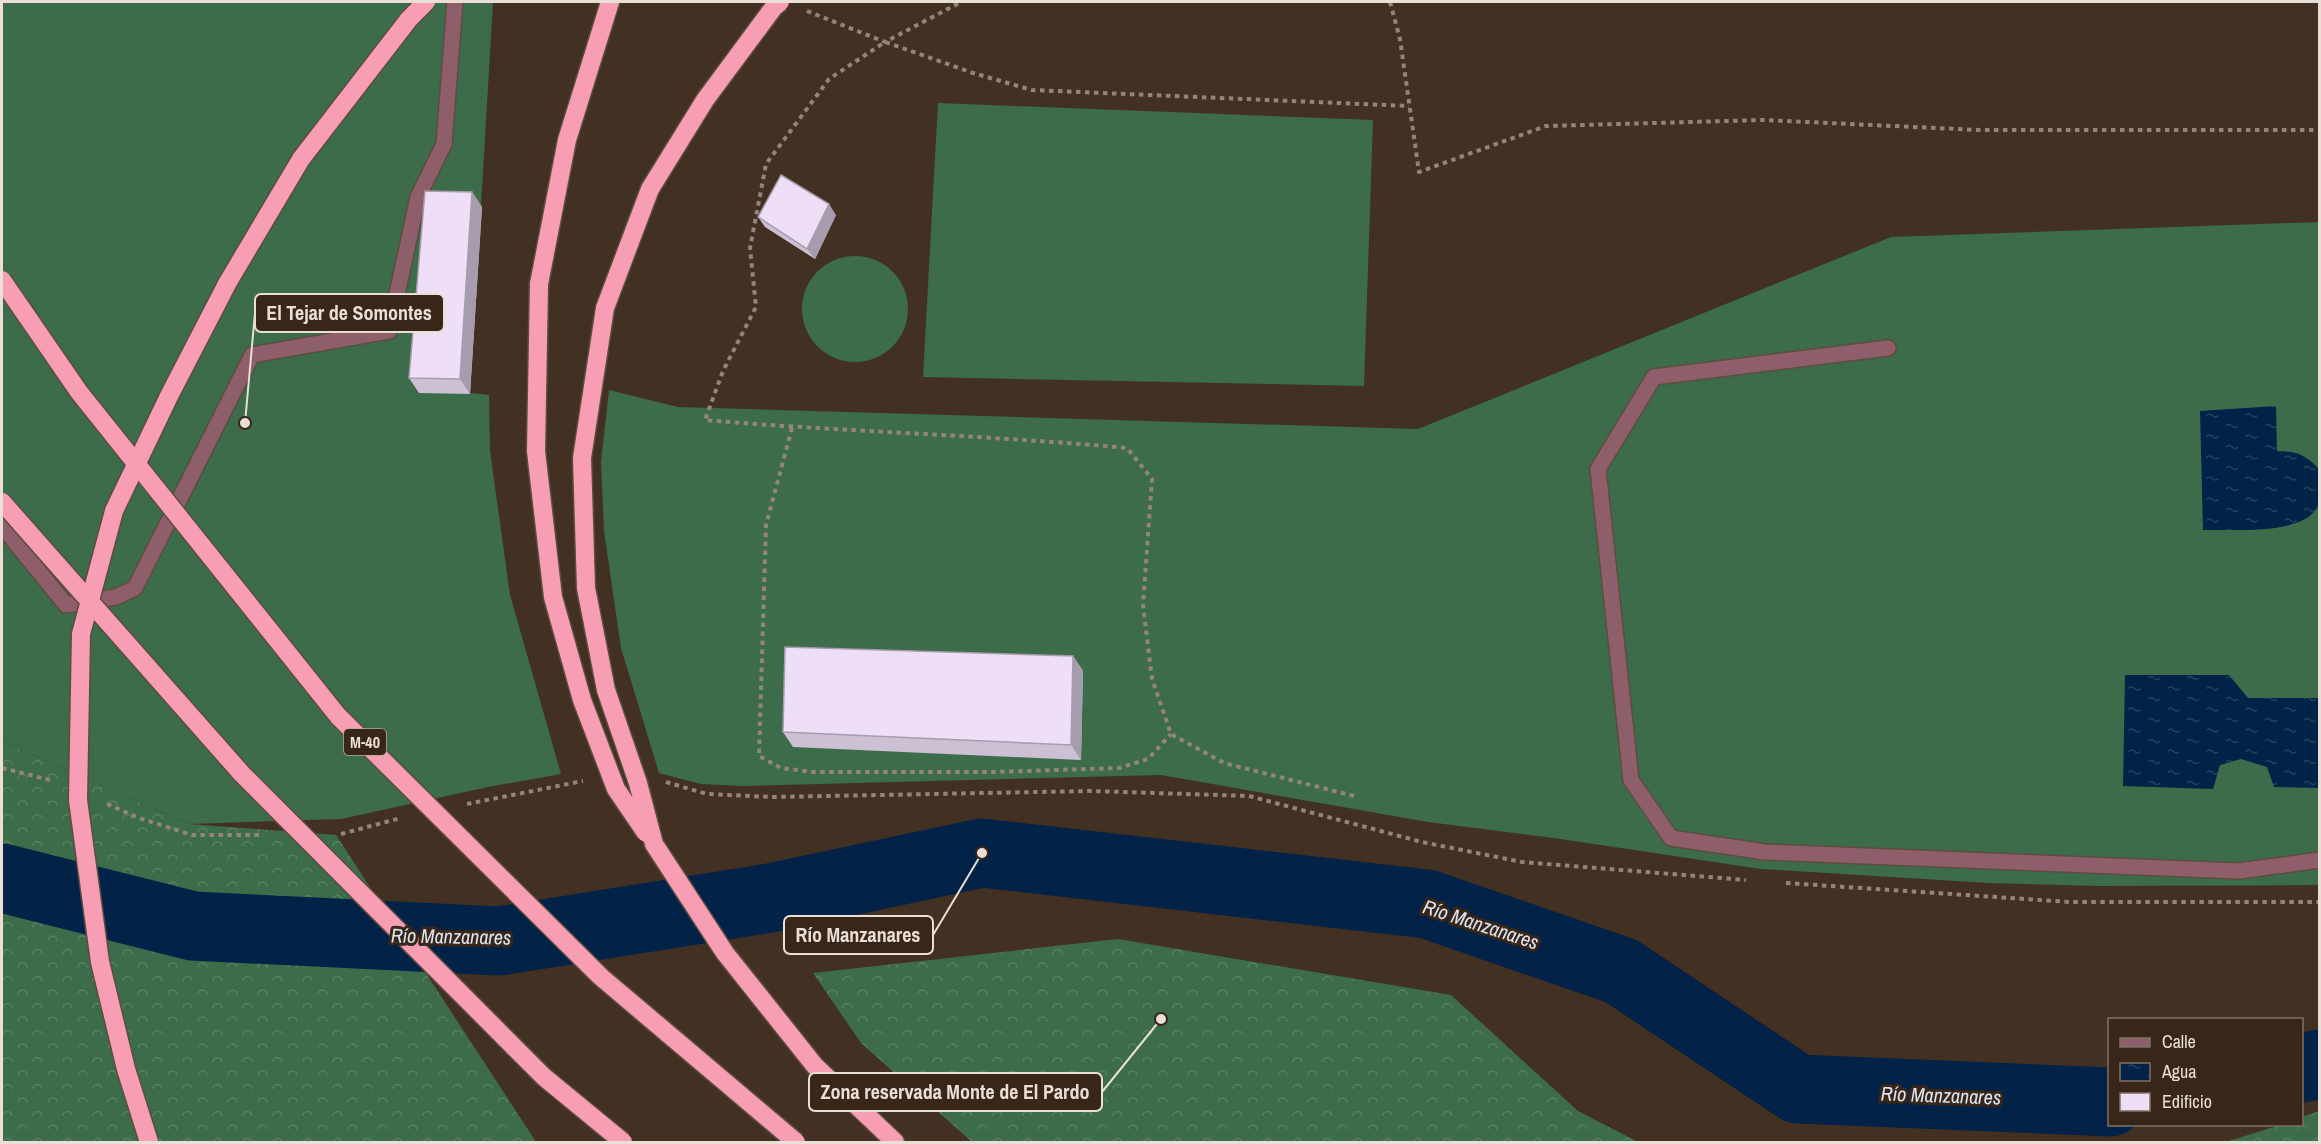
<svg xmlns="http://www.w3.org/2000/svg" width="2321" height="1144" font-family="'Archivo Narrow',sans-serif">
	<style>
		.forest { fill: url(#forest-crowns) }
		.pitch { fill: #3c6c49 }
		.water { fill: url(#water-ripples) }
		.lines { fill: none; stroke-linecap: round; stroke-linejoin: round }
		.river { stroke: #022247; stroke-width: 69 }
		.minor-casing { stroke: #5d4d3f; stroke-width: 18 }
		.highway-casing { stroke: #5d4d3f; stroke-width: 21 }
		.path { stroke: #948579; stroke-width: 4; stroke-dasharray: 4.5 4.5; stroke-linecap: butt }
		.minor { stroke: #8e5f6a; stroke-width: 15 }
		.highway { stroke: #f89eb4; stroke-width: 18 }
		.highway-bridge-casing { stroke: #5d4d3f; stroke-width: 21; stroke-linecap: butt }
		.highway-bridge { stroke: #f89eb4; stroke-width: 18 }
		.wall { fill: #cdc0d4 }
		.shaded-wall { fill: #a79cad }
		.building { fill: #eedff7; stroke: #a79cad; stroke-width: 1.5 }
		.labels { text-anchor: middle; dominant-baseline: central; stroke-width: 6; stroke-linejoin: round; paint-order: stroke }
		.shield { fill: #382719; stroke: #b5a89d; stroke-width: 1.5 }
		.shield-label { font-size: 16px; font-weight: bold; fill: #eadfd6 }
		.water-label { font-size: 20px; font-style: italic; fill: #dbe5f3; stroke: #382719 }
		.leader { fill: none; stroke: #eadfd6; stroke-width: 2 }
		.callout-dot { fill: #eadfd6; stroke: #382719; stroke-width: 2 }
		.callout { fill: #382719; stroke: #eadfd6; stroke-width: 2 }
		.callout-label { font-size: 20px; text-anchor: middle; font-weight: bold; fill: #eadfd6 }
	</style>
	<defs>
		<pattern id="forest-crowns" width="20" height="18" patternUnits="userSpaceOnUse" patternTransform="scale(1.5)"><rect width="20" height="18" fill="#3c6c49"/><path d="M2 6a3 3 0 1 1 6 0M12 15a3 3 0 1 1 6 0" fill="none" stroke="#588162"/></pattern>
		<pattern id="water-ripples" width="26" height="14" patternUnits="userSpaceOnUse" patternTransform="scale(1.5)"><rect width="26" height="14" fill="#022247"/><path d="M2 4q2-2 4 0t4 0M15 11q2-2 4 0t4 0" fill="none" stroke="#274261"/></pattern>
	</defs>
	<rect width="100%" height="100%" fill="#423122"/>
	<g class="forest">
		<polygon points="2,742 7,743 189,824 336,835 536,1142 2,1142"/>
		<polygon points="1118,939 1451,995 1578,1111 1638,1142 972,1142 861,1043 813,973"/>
		<polygon points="2319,1111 2319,1142 2226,1142 2280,1125 2302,1124 2302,1117"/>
	</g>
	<g class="pitch">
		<polygon points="2,2 493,2 470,393 489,395 490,451 510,595 561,774 488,787 341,819 189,824 7,743 2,742"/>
		<polygon points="938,103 1373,120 1364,386 923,377"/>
		<polygon points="2319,222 2319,885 2100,886 1988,883 1761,869 1554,838 1428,822 1161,775 743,786 701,784 659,773 621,648 604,531 601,462 609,390 678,407 1418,429 1891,237"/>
		<circle cx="855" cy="309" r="53"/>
	</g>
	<g class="water">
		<path d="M 2276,406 L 2277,451 C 2298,452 2304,454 2319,469 C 2320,479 2321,497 2318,506 C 2304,536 2232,529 2203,530 L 2200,411 Z"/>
		<polygon points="2125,675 2229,675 2248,698 2319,698 2319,788 2274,787 2267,767 2241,759 2220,765 2213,789 2123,786"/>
	</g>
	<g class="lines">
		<g class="river">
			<polyline points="2,878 193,926 499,941 770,898 982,853 1427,904 1621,971 1798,1089 2110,1102"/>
			<polyline points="2302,1068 2320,1064"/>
		</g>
		<g class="minor-casing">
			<g id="minor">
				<polyline points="1888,348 1654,377 1598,469 1631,780 1671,838 1765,852 2239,871 2320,860"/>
				<polyline points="2,526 66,605 116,597 135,588 252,355 389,331 418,197 444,144 455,2"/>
			</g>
		</g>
		<g class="highway-casing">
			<g id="highway">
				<polyline points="539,284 567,140 610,2"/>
				<polyline points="654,844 725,953 815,1066 895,1142"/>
			</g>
		</g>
		<g class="path">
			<polyline points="1390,2 1400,39 1419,172 1546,126 1764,120 1979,130 2320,130"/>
			<polyline points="807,11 885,42 961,2"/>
			<polyline points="792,428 766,525 759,756 781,768 813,772 992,772 1119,768 1148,759 1171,734"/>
			<polyline points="2,768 50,780"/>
			<polyline points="666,782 707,794 772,797 1092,791 1249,796 1422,842 1522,862 1746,880"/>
			<path d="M 1354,796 L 1224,763 L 1171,734 L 1152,679 L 1143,605 L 1152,479 L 1127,448 C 987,435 845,432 705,420 L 723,371 L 756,307 L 750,248 L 766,164 L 829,79 L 885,42 L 973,73 L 1032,90 L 1409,106"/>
			<polyline points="107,804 139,818 192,835 262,835"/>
			<polyline points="467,804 583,781"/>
			<polyline points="341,834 401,818"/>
			<polyline points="1786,883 2070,902 2320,902"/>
		</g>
		<use href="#minor" class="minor"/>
		<use href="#highway" class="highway"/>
		<g class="highway-bridge-casing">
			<g id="highway-bridge">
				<polyline points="2,280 79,392 338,716 601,977 796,1142"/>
				<polyline points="539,284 536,451 553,597 582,700 616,789 646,833"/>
				<polyline points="2,502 242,774 544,1077 623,1142"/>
				<polyline points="654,844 638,783 606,690 586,588 582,458 605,308 650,189 705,100 774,7 780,2"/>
				<polyline points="149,1142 126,1069 100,962 78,800 81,634 114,511 169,396 228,282 301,159 409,19 426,2"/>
			</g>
		</g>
		<use href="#highway-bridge" class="highway-bridge"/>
	</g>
	<g class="wall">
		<polygon points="472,192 482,207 470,394 419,393 409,378"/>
		<polygon points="836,215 815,259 765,227 758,217"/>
		<polygon points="1073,656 1083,671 1081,760 793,747 783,732"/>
	</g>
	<g class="shaded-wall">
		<polygon points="472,192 482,207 470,394 460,379"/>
		<polygon points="829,204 836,215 815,259 807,249"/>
		<polygon points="1073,656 1083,671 1081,760 1071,745"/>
	</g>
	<g class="building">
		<polygon points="781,175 829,204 807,249 758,217"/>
		<polygon points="425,191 472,192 460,379 409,378"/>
		<polygon points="785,647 1073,656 1071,745 783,732"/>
	</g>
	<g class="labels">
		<rect class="shield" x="344" y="729" width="42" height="26" rx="4.5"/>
		<g class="shield-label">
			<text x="365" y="742">M-40</text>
		</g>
		<g class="water-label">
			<text transform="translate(1481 924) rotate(18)">Río Manzanares</text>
			<text transform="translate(451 936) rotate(1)">Río Manzanares</text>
			<text transform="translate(1941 1095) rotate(2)">Río Manzanares</text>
		</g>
	</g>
	<path class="leader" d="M245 423L255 313M982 853L933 935M1161 1019L1102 1092"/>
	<g class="callout-dot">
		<circle cx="245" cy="423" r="6"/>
		<circle cx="982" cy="853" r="6"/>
		<circle cx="1161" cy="1019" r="6"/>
	</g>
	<g class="callout">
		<rect x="255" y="294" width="189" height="38" rx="6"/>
		<rect x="784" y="916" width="149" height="38" rx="6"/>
		<rect x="809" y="1073" width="293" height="38" rx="6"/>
	</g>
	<g class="callout-label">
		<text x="349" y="320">El Tejar de Somontes</text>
		<text x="858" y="942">Río Manzanares</text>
		<text x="955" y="1099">Zona reservada Monte de El Pardo</text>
	</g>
	<rect width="2321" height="1144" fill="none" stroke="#eadfd6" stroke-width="6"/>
	<rect x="2108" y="1018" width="195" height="108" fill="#382719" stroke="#7f7165" stroke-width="1.5"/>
	<rect x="2120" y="1038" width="30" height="9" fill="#8e5f6a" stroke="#7f7165" stroke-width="1.5"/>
	<text x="2162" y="1048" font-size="18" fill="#eadfd6">Calle</text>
	<rect x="2120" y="1063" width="30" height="18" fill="url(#water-ripples)" stroke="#7f7165" stroke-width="1.5"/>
	<text x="2162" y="1078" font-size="18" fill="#eadfd6">Agua</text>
	<rect x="2120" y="1093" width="30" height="18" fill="#eedff7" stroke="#7f7165" stroke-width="1.5"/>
	<text x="2162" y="1108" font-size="18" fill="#eadfd6">Edificio</text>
</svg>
